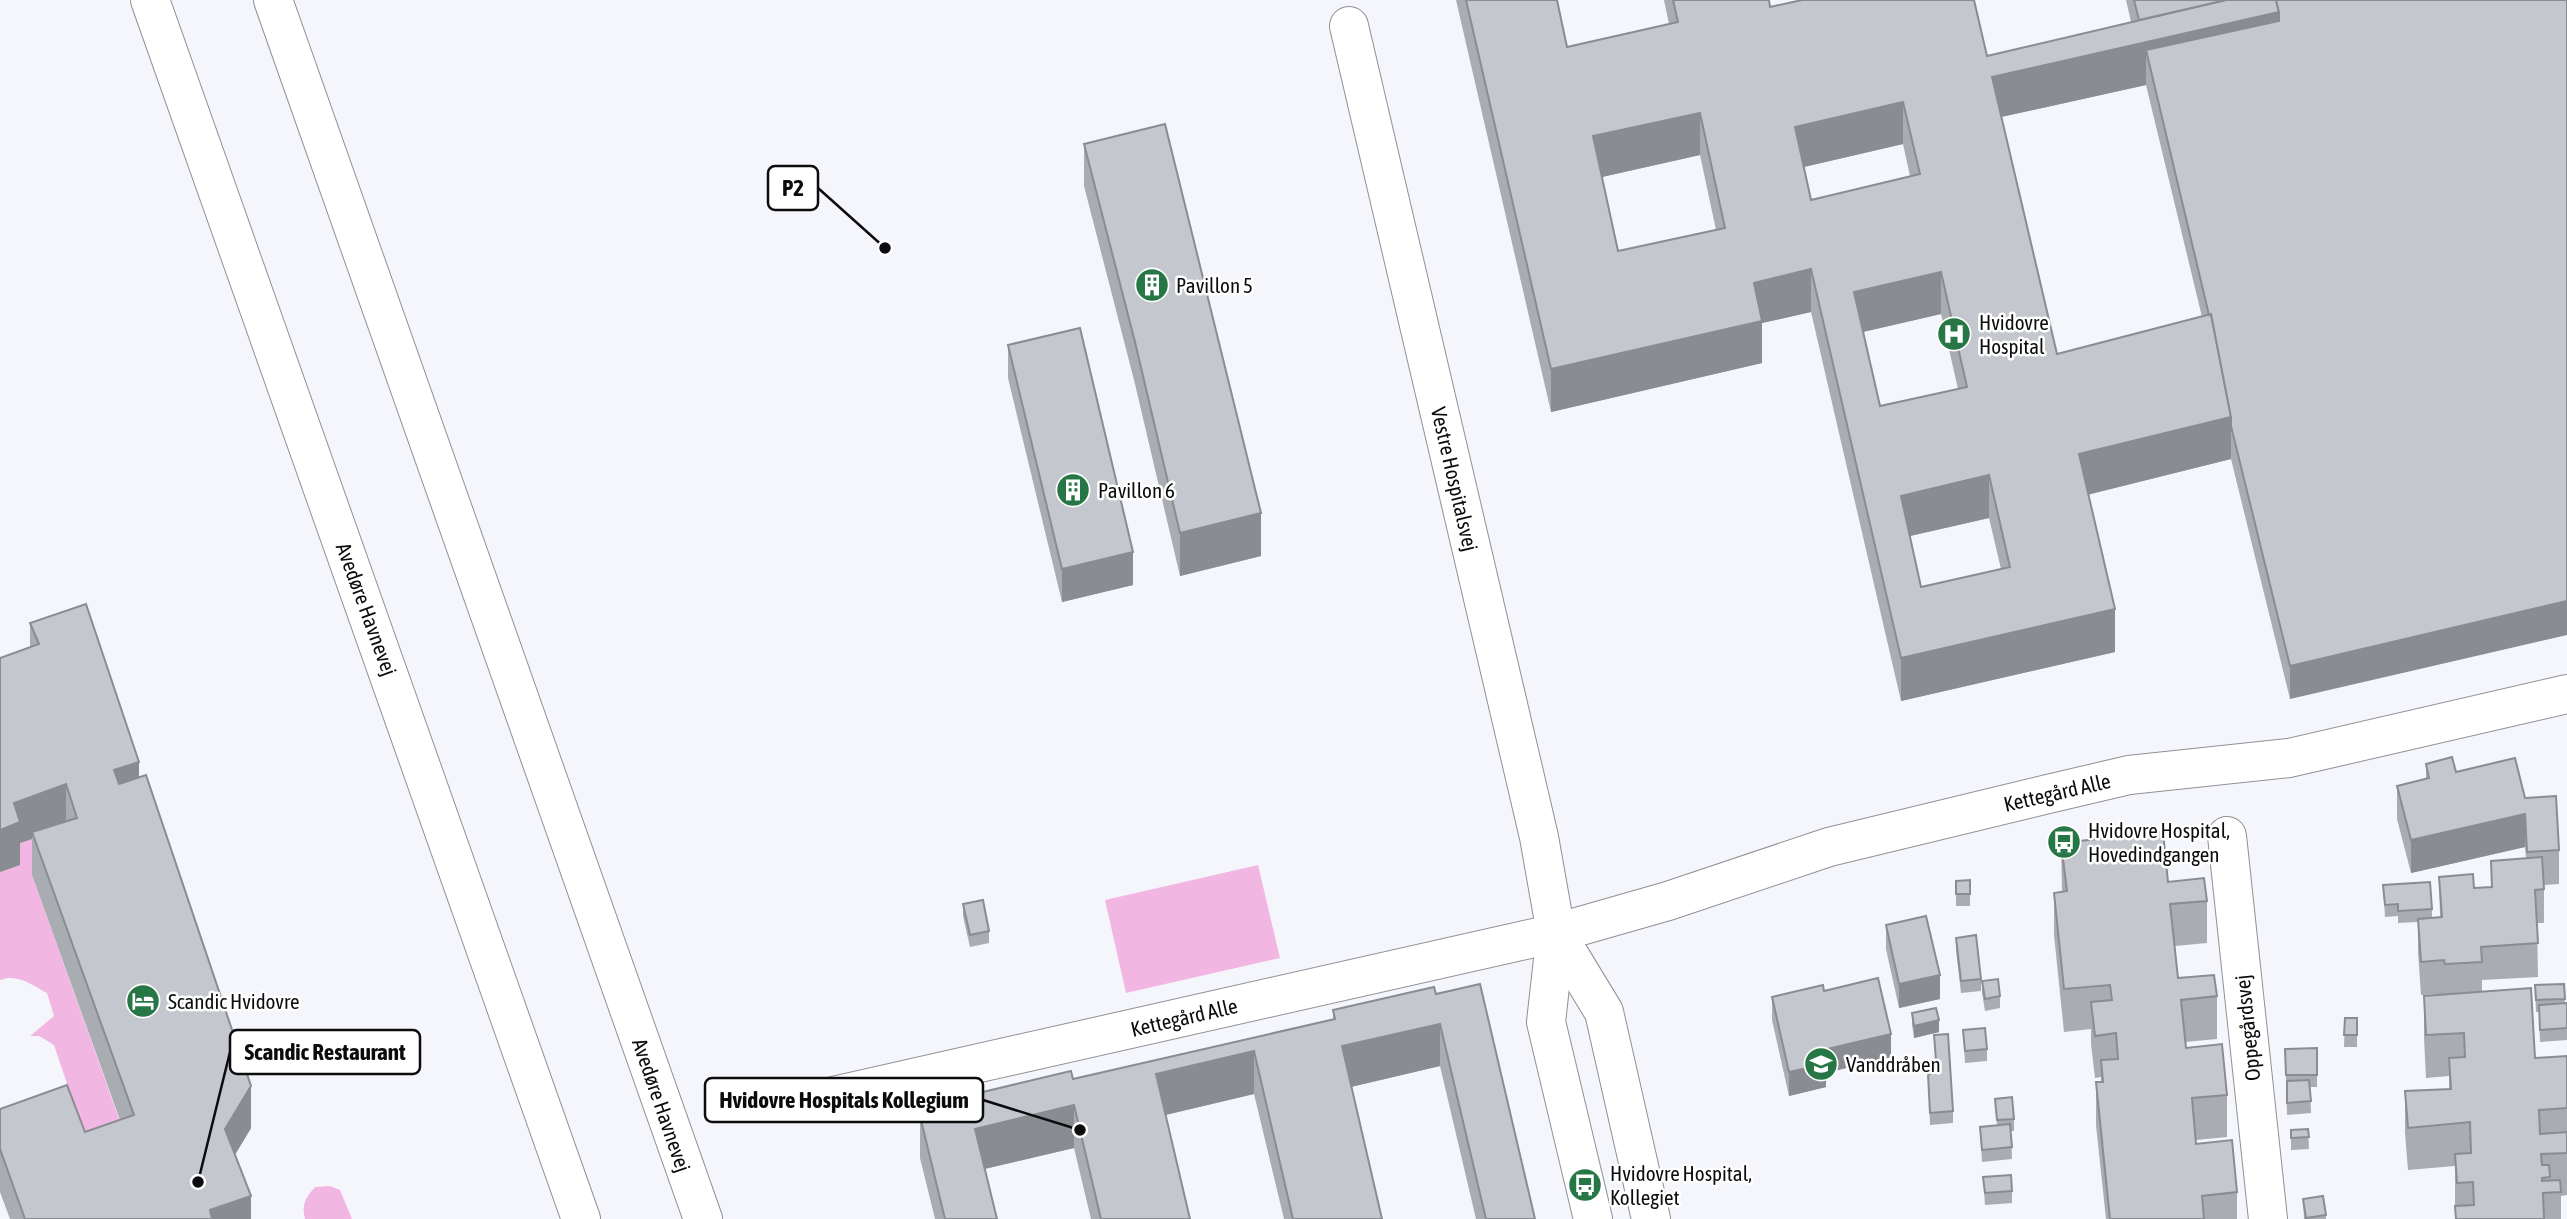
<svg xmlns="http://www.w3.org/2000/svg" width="2567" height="1219" font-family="'Asap Condensed',sans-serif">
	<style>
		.green { fill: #f1b7e2 }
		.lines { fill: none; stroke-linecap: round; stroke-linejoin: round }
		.street-casing { stroke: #909096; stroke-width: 40 }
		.secondary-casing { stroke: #909096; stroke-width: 40 }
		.street { stroke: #fff; stroke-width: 38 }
		.secondary { stroke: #fff; stroke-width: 38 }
		.wall { fill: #a9acb1; fill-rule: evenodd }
		.shaded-wall { fill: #898c90 }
		.building { fill: #c4c8ce; stroke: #898c90; stroke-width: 2; fill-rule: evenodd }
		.labels { text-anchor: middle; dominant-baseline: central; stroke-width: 5; stroke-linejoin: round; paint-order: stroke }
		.poi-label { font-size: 21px; fill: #0c0c0e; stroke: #fff; text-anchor: start }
		.street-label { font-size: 21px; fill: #0c0c0e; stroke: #fff }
		.leader { fill: none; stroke: #0c0c0e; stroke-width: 2.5 }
		.callout-dot { fill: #0c0c0e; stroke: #fff; stroke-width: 2.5 }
		.callout { fill: #fff; stroke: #0c0c0e; stroke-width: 2.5 }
		.callout-label { font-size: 23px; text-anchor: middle; font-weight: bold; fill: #0c0c0e }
	</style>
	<rect width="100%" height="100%" fill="#f5f6fc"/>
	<g class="green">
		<path d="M 66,827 L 32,875 L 133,1158 L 85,1174 L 79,1119 L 54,1045 L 39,1036 L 30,1036 L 54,1016 L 47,993 C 32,985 17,973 0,980 L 0,872 L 20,865 L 14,845 Z"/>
		<polygon points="1258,865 1280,958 1126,993 1105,900"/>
		<path d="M 330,1186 L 340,1190 L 352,1219 L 305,1219 C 301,1205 306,1197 315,1187 Z"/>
	</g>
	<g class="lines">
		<g class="street-casing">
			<g id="street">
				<polyline points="2227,836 2268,1219"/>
				<polyline points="811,1101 1556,933 1539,837 1349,26"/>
			</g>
		</g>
		<g class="secondary-casing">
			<g id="secondary">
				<polyline points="150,0 581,1219"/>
				<polyline points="273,0 703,1219"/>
				<polyline points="1556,933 1668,901 1829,847 2048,794 2129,775 2289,758 2567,694"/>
				<polyline points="1556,933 1604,1012 1651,1219"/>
				<polyline points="1556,933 1546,1022 1593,1219"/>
			</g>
		</g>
		<use href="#street" class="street"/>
		<use href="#secondary" class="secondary"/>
	</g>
	<g class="wall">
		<path d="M 1456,0 L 1557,0 L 1567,47 L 1669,24 L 1664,0 L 1769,0 L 1770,7 L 1987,56 L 2131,22 L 2126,0 L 2567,0 L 2290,699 L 2231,459 L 2089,494 L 2115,652 L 1901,701 L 1811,312 L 1762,323 L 1762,363 L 1551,412 ZM 2146,85 L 2202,317 L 2057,354 L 2001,117 ZM 1903,144 L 1910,176 L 1811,200 L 1804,167 ZM 1700,155 L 1716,230 L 1618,251 L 1602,177 ZM 1941,314 L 1958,389 L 1880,406 L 1863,332 ZM 1989,518 L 2001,569 L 1921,587 L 1910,536 Z"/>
		<polygon points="1084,144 1261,556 1180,576 1135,384 1084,186"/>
		<polygon points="1008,345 1133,585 1062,602 1008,378"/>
		<polygon points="30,623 139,778 251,1128 235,1155 251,1219 10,1219 0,1192 0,1109 85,1132 120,1120 32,875 32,839 20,843 20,865 0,872 0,658 30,647"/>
		<polygon points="2426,764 2456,772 2525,798 2559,850 2559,884 2544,885 2544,923 2537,923 2538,977 2482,980 2482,991 2535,1058 2567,1056 2567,1195 2561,1196 2561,1219 2455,1219 2455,1166 2408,1170 2405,1133 2405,1091 2449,1089 2449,1076 2426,1078 2424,1038 2424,996 2444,994 2421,995 2418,952 2418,922 2398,923 2398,916 2385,917 2383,885 2432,909 2432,918 2440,917 2439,877 2474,888 2491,887 2491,861 2526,858 2525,847 2411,873 2397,819 2397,786 2426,779"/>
		<polygon points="2061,843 2168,882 2207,901 2207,943 2175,946 2178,978 2217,996 2217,1039 2185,1042 2186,1048 2227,1095 2227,1137 2196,1140 2196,1144 2237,1192 2237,1219 2106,1219 2096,1125 2096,1082 2101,1082 2101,1077 2095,1078 2091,1044 2091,1029 2064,1032 2054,935 2054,893 2062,892"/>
		<polygon points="1970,880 1970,906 1956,906 1956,881"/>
		<polygon points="963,904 989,931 989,943 970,947 963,916"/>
		<polygon points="1886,925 1940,999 1899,1008 1886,949"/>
		<polygon points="1956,938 1981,979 1981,991 1961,993 1956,950"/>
		<polygon points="1982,981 2000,996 2000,1008 1985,1011 1982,993"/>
		<polygon points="2564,984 2565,1003 2567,1003 2567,1040 2540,1042 2539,1012 2536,1012 2535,985"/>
		<polygon points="1824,991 1891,1057 1826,1073 1826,1087 1789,1096 1772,1020 1772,997"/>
		<polygon points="1436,994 1535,1219 1476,1219 1440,1066 1351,1087 1382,1219 1284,1219 1254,1094 1166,1115 1190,1219 1091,1219 1074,1148 985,1169 997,1219 935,1219 920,1158 920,1116 966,1105 966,1096 1073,1079 1333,1019 1333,1010"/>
		<polygon points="1912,1013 1939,1032 1914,1038 1912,1025"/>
		<polygon points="2345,1018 2357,1018 2357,1047 2344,1047"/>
		<polygon points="1963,1030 1987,1049 1987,1061 1965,1063"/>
		<polygon points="1934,1035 1953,1111 1953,1123 1930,1125 1928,1074 1936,1073"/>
		<polygon points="2317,1048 2317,1087 2310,1087 2311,1113 2287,1115 2285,1049"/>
		<polygon points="1995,1099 2014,1119 2014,1131 2011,1131 2012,1159 1982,1162 1980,1127 1997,1125"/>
		<polygon points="2308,1129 2309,1149 2291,1150 2291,1130"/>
		<polygon points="1983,1177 2012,1191 2012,1203 1985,1205"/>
		<polygon points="2303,1199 2326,1215 2326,1219 2304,1219"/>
	</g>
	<g class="shaded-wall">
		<polygon points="2279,12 2279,55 2146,50 2146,85 1992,119 1992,77"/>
		<polygon points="1903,102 1903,144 1795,169 1795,127"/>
		<polygon points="1700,113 1700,155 1593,179 1593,136"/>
		<polygon points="1811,269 1811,312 1762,323 1762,363 1551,412 1551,369 1754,283"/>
		<polygon points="1941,272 1941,314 1854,334 1854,292"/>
		<polygon points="2231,417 2231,459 2079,497 2079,454"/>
		<polygon points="1989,475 1989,518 1901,538 1901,496"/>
		<polygon points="1261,513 1261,556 1180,576 1180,533"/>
		<polygon points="1133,552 1133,585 1062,602 1062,569"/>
		<polygon points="2567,601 2567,635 2290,699 2290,666"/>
		<polygon points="2115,609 2115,652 1901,701 1901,658"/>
		<polygon points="139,762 139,804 114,812 114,770"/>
		<polygon points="66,784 66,827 32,832 32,839 20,843 20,865 0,872 0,830 14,803"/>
		<polygon points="2525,814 2525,847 2411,873 2411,840"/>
		<polygon points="1940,975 1940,999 1899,1008 1899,984"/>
		<polygon points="1939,1020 1939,1032 1914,1038 1914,1026"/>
		<polygon points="1440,1024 1440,1066 1342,1089 1342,1046"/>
		<polygon points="1891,1034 1891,1057 1826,1073 1826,1087 1789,1096 1789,1072 1823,1050"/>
		<polygon points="1254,1051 1254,1094 1156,1117 1156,1074"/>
		<polygon points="251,1086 251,1128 225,1171 225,1129"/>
		<polygon points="1074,1105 1074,1148 975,1171 975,1129"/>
		<polygon points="251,1196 251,1219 210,1219 210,1210"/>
	</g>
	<g class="building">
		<path d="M 1466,0 L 1557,0 L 1567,47 L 1678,22 L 1673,0 L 1769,0 L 1770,7 L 1802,0 L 1974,0 L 1987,56 L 2226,0 L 2276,0 L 2279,12 L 1992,77 L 2057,354 L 2211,314 L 2231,417 L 2079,454 L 2115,609 L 1901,658 L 1811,269 L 1754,283 L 1762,321 L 1551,369 ZM 1903,102 L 1920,174 L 1811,200 L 1795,127 ZM 1700,113 L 1725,228 L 1618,251 L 1593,136 ZM 1941,272 L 1967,387 L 1880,406 L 1854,292 ZM 1989,475 L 2010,567 L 1921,587 L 1901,496 Z"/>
		<polygon points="2134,0 2226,0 2139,20"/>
		<polygon points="2276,0 2567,0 2567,601 2290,666 2231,426 2231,417 2211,314 2209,315 2146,50 2279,21 2279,12"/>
		<polygon points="1165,124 1261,513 1180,533 1135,342 1084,144"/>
		<polygon points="1080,328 1133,552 1062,569 1008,345"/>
		<polygon points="86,604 139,762 114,770 119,784 146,775 251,1086 225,1129 251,1196 210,1210 212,1219 25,1219 0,1149 0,1109 67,1085 85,1132 134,1115 32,832 77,818 66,784 14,803 20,822 0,830 0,658 39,644 30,623"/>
		<polygon points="2452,757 2456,772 2515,758 2525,798 2556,796 2559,850 2527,852 2525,814 2411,840 2397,786 2429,778 2426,764"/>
		<polygon points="2163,832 2168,882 2204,878 2207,901 2170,904 2178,978 2214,975 2217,996 2181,1000 2186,1048 2222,1044 2227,1095 2192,1098 2196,1144 2232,1140 2237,1192 2202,1196 2204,1219 2110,1219 2096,1082 2103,1082 2101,1060 2118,1059 2116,1033 2095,1036 2091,1002 2112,1000 2110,985 2064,989 2054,893 2067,891 2061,843"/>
		<polygon points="2542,857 2544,889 2535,890 2538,943 2481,947 2482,962 2445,964 2444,960 2421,962 2418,919 2442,917 2439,877 2473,874 2474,888 2492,887 2491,861"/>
		<polygon points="1970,880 1970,894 1956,894 1956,881"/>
		<polygon points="2430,882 2432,909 2398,911 2398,904 2385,905 2383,885"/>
		<polygon points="983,900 989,931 970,935 963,904"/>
		<polygon points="1926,916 1940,975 1899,984 1886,925"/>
		<polygon points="1976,935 1981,979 1961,981 1956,938"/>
		<polygon points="1878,978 1891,1034 1823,1050 1826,1064 1789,1072 1772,997 1823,985 1824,991"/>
		<polygon points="1998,979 2000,996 1985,999 1982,981"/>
		<polygon points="1480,984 1535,1219 1486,1219 1440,1024 1342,1046 1382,1219 1293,1219 1254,1051 1156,1074 1190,1219 1101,1219 1074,1105 975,1129 997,1219 945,1219 920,1116 969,1105 966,1096 1071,1071 1073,1079 1335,1019 1333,1010 1434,987 1436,994"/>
		<polygon points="2564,984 2565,999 2536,1000 2535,985"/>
		<polygon points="2531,988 2535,1058 2567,1056 2567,1108 2539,1110 2540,1134 2567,1132 2567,1153 2541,1154 2542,1165 2549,1165 2550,1177 2542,1178 2542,1181 2560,1180 2561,1192 2543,1193 2544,1219 2456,1219 2455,1206 2474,1205 2473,1182 2457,1183 2455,1154 2471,1153 2470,1122 2408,1128 2405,1091 2451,1089 2449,1058 2465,1057 2464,1033 2426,1035 2424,996"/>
		<polygon points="2567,1003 2567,1028 2540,1030 2539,1005"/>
		<polygon points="1936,1008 1939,1020 1914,1026 1912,1013"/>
		<polygon points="2345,1018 2357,1018 2357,1035 2344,1035"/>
		<polygon points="1985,1028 1987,1049 1965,1051 1963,1030"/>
		<polygon points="1948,1034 1953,1111 1930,1113 1928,1074 1937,1073 1934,1035"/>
		<polygon points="2317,1048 2317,1075 2286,1075 2285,1049"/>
		<polygon points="2309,1080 2311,1101 2287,1103 2287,1081"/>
		<polygon points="2012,1097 2014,1119 1997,1120 1995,1099"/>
		<polygon points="2010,1124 2012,1147 1982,1150 1980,1127"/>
		<polygon points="2308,1129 2309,1137 2291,1138 2291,1130"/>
		<polygon points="2011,1175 2012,1191 1985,1193 1983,1177"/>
		<polygon points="2323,1196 2326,1215 2306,1218 2303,1199"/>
	</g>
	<defs>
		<g id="building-disc" transform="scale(1.75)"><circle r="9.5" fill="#277646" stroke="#fff"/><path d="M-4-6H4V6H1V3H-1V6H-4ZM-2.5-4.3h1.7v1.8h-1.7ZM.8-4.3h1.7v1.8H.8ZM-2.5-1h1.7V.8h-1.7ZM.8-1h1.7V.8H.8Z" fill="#fff"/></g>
		<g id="hospital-disc" transform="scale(1.75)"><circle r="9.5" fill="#277646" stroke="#fff"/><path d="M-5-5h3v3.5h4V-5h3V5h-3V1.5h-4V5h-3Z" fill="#fff"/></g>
		<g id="bus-disc" transform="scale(1.75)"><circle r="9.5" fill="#277646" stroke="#fff"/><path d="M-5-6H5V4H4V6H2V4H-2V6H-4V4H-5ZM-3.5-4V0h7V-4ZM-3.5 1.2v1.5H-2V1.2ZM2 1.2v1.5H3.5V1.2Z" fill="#fff"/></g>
		<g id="hotel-disc" transform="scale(1.75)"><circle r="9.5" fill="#277646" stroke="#fff"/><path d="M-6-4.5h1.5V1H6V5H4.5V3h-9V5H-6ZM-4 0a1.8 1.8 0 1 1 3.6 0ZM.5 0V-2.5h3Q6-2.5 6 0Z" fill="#fff"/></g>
		<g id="school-disc" transform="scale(1.75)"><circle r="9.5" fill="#277646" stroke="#fff"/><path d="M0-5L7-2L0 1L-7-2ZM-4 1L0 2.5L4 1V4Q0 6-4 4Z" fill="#fff"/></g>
	</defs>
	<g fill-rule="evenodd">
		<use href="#building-disc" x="1152" y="285"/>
		<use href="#hospital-disc" x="1954" y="334"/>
		<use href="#building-disc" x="1073" y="490"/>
		<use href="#bus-disc" x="2064" y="842"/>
		<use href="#hotel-disc" x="143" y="1001"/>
		<use href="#school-disc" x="1821" y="1064"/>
		<use href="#bus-disc" x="1585" y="1185"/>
	</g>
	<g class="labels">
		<g class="poi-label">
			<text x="1176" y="285">Pavillon 5</text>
			<text x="1979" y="322">Hvidovre<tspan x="1979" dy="24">Hospital</tspan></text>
			<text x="1098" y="490">Pavillon 6</text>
			<text x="2088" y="830">Hvidovre Hospital,<tspan x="2088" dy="24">Hovedindgangen</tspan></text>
			<text x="168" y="1001">Scandic Hvidovre</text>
			<text x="1846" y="1064">Vanddråben</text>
			<text x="1610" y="1173">Hvidovre Hospital,<tspan x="1610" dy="24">Kollegiet</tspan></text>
		</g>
		<g class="street-label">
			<text transform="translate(1455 479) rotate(77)">Vestre Hospitalsvej</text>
			<text transform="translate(367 609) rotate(70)">Avedøre Havnevej</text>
			<text transform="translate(2057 792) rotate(-13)">Kettegård Alle</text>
			<text transform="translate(1184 1017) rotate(-13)">Kettegård Alle</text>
			<text transform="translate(2247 1028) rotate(-96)">Oppegårdsvej</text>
			<text transform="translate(662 1105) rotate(71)">Avedøre Havnevej</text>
		</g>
	</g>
	<path class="leader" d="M885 248L818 188M198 1182L230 1052M1080 1130L983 1100"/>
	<g class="callout-dot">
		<circle cx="885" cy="248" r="7"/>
		<circle cx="198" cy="1182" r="7"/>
		<circle cx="1080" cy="1130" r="7"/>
	</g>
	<g class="callout">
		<rect x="768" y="166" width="50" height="44" rx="7"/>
		<rect x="230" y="1030" width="190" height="44" rx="7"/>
		<rect x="705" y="1078" width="278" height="44" rx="7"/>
	</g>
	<g class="callout-label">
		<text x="793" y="196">P2</text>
		<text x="325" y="1060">Scandic Restaurant</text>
		<text x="844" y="1108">Hvidovre Hospitals Kollegium</text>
	</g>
</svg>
